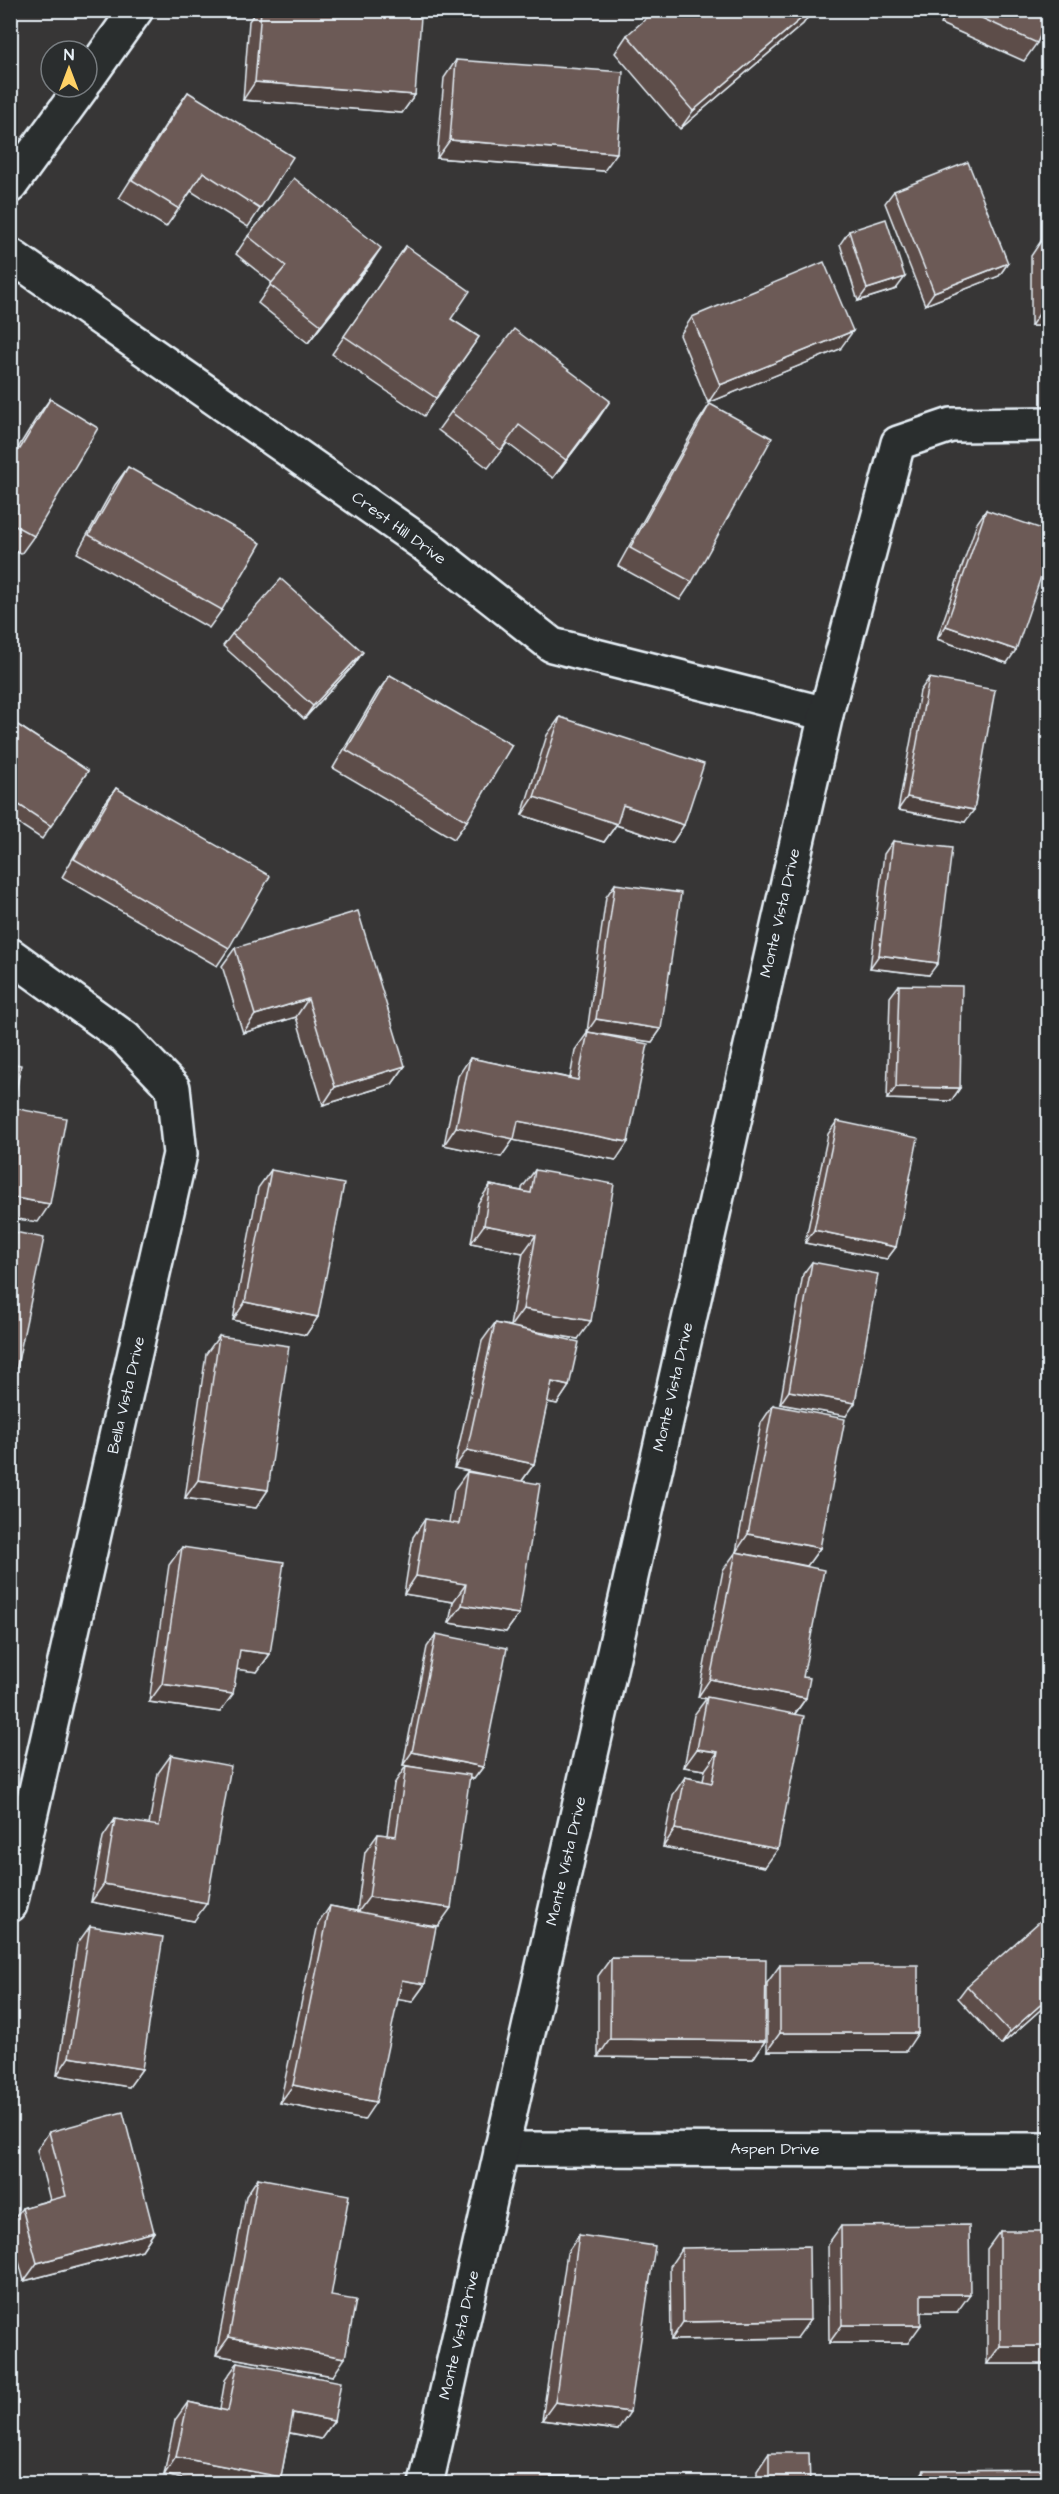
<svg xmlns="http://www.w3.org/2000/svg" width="1059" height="2494" font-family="'Architects Daughter',sans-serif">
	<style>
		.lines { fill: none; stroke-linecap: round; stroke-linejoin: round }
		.street-casing { stroke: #e8f1f8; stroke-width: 38 }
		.secondary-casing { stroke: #e8f1f8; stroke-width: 38 }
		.street { stroke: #2a2d2e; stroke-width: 33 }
		.secondary { stroke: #2a2d2e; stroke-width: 33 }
		.wall { fill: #5d4d4a; stroke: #e8f1f8; stroke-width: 1.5 }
		.shaded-wall { fill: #4c3f3c; stroke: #e8f1f8; stroke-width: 1.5 }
		.building { fill: #6c5a56; stroke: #e8f1f8; stroke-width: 1.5 }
		.labels { text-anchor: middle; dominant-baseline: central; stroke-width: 5; stroke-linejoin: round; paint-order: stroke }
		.street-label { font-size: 16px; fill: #e8f1f8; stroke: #2a2d2e }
	</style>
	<rect width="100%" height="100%" fill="#373636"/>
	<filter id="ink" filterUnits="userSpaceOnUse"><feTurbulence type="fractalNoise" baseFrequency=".0167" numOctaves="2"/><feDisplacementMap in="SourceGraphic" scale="12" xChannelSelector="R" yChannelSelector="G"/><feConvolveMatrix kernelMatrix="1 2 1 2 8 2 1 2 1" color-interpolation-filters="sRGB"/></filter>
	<g filter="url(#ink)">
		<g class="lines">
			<g class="street-casing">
				<g id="street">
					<polyline points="10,255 425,545 552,645 826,714"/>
					<polyline points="10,955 125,1038 173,1088 180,1154 10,1905"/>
					<polyline points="501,2149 1048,2150"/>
					<polyline points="426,2484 826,714 898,443 951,425 1048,424"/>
				</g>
			</g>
			<g class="secondary-casing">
				<g id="secondary">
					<polyline points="87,79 136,10"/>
					<polyline points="10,186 82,87"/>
				</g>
			</g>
			<use href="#street" class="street"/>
			<use href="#secondary" class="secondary"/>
		</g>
		<g class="wall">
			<polygon points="257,10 346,10 415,95 402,113 243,100 249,21"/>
			<polygon points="813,10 803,24 680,129 615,53 627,35"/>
			<polygon points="947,10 1048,10 1037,43 1024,61 941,24"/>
			<polygon points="456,60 604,171 437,158 444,78"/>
			<polygon points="188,92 260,209 248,227 191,191 166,227 119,198 175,110"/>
			<polygon points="894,191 1008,263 999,276 925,305 885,203"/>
			<polygon points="849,231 896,289 858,301 840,244"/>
			<polygon points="248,236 369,266 308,343 258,303 272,283 236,254"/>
			<polygon points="1043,238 1048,326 1031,326 1031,256"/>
			<polygon points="406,246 451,319 479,337 424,416 332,354"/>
			<polygon points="692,317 840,349 708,403 680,335"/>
			<polygon points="50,399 34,536 21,554 10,548 10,443 18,448 37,417"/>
			<polygon points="710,404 692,582 680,600 618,566 698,422"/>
			<polygon points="451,412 598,419 553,478 507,443 488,468 438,430"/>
			<polygon points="128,467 222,610 209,628 77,553 115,485"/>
			<polygon points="986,510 1007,663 937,639 977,523"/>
			<polygon points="232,634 354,665 304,719 223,646"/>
			<polygon points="390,675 467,821 454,839 333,768 377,693"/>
			<polygon points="929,678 965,822 898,810 920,691"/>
			<polygon points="560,717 684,825 672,843 616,825 604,842 522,815 547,735"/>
			<polygon points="10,720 88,771 42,839 10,818"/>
			<polygon points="116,788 229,948 217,966 62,877 103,806"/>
			<polygon points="893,841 929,975 870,968 884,854"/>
			<polygon points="615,884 661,1029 652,1042 588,1032 616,1160 513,1140 501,1157 444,1145 458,1076 470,1058 570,1078 575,1050 588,1032 587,1032 606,897"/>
			<polygon points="235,948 405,1066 392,1084 323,1105 296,1017 243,1033 222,966"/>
			<polygon points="899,985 960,1088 951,1101 887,1099 890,997"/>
			<polygon points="837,1121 896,1247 887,1259 805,1243 828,1134"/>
			<polygon points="271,1170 318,1317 306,1335 233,1320 258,1188"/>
			<polygon points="535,1170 578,1339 528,1330 569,1386 557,1404 547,1402 534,1464 522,1481 519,1614 506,1632 449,1623 453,1602 404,1594 413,1537 425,1519 449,1523 454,1490 467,1472 500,1477 454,1468 482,1341 495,1323 510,1326 523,1253 471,1243 478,1203 490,1185 522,1191 522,1188"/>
			<polygon points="812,1262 846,1416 780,1404 803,1274"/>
			<polygon points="219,1336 268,1490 256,1508 185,1498 206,1354"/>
			<polygon points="773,1405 820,1548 807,1566 736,1552 761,1423"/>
			<polygon points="182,1547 270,1654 257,1672 237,1669 220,1712 149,1702 169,1565"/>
			<polygon points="736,1552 803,1677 806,1698 795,1714 765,1867 663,1847 673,1795 685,1777 703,1781 705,1770 684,1767 694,1715 706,1699 698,1697 723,1570"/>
			<polygon points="436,1634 483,1767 474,1779 469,1779 438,1926 409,1922 425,1984 412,2002 398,1999 364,2120 280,2103 318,1924 330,1906 357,1911 365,1852 378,1834 387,1835 394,1784 406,1766 408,1766 403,1765 427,1647"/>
			<polygon points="171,1755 194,1921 91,1902 103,1837 115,1819 149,1825 158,1773"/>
			<polygon points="1048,1831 1048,1890 1044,1890 1043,1839"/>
			<polygon points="90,1926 142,2069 129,2087 57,2075 77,1944"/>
			<polygon points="611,1958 765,2041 753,2059 598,2057 598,1976"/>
			<polygon points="780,1965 906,2051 767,2051 767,1983"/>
			<polygon points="967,1986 1048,2003 1001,2045 958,1998"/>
			<polygon points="49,2132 154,2232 142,2250 24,2281 10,2228 10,2225 22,2208 50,2200 37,2150"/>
			<polygon points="258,2178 331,2296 333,2376 216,2355 246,2196"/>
			<polygon points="841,2226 957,2312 921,2312 908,2343 829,2343 828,2244"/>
			<polygon points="1000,2231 1048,2364 987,2364 987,2249"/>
			<polygon points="579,2235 618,2430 542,2420 567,2253"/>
			<polygon points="682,2248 797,2338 671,2340 670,2266"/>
			<polygon points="238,2362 334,2421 321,2439 289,2433 281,2477 276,2484 209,2484 164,2475 175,2420 188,2402 220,2409 225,2380"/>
			<polygon points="769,2453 810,2484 757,2484 757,2471"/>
			<polygon points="924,2470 1048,2484 915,2484"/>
			<polygon points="501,2476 602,2484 496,2484"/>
		</g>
		<g class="shaded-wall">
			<polygon points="811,10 813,10 803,24 680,129 693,111"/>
			<polygon points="255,82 415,95 402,113 243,100"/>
			<polygon points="450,140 617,153 604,171 437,158"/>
			<polygon points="381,248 369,266 308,343 321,325"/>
			<polygon points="1008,263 999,276 925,305 934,292"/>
			<polygon points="905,277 896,289 858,301 867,289"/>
			<polygon points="1043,308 1048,308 1048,326 1031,326"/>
			<polygon points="853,331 840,349 708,403 720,385"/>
			<polygon points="610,401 598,419 553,478 566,460"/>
			<polygon points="946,626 1016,650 1007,663 937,639"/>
			<polygon points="363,652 354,665 304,719 313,706"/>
			<polygon points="534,797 623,805 684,825 672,843 616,825 604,842 522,815"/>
			<polygon points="907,797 974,810 965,822 898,810"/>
			<polygon points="879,955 938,963 929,975 870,968"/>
			<polygon points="308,999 296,1017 243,1033 255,1015"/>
			<polygon points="596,1019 661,1029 652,1042 587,1032"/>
			<polygon points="405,1066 392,1084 323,1105 335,1087"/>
			<polygon points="896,1087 960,1088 951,1101 887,1099"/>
			<polygon points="518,1121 628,1142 616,1160 513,1140 501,1157 444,1145 456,1127"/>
			<polygon points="10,1197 50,1204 38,1222 10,1218"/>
			<polygon points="484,1225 536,1235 523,1253 471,1243"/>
			<polygon points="814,1230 896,1247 887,1259 805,1243"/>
			<polygon points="245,1302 318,1317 306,1335 233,1320"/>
			<polygon points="523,1309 591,1321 578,1339 510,1327"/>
			<polygon points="552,1382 569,1386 557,1404 539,1400"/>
			<polygon points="789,1391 855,1403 846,1416 780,1404"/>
			<polygon points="467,1450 534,1464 521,1482 454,1468"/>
			<polygon points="198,1480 268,1490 256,1508 185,1498"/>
			<polygon points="748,1534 820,1548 807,1566 736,1552"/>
			<polygon points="416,1576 466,1584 453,1602 404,1594"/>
			<polygon points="462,1605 519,1614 506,1632 449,1623"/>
			<polygon points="240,1650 270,1654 257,1672 227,1668"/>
			<polygon points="710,1679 806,1698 793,1716 698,1697"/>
			<polygon points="162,1684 233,1694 220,1712 149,1702"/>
			<polygon points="697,1749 718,1752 705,1770 684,1767"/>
			<polygon points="412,1752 483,1767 474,1779 403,1765"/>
			<polygon points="675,1829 778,1849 765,1867 663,1847"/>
			<polygon points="1048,1882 1048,1890 1044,1890"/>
			<polygon points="104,1884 207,1903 194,1921 91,1902"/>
			<polygon points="369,1897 451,1908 438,1926 356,1915"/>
			<polygon points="402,1980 425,1984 412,2002 389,1998"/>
			<polygon points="1048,1998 1048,2003 1001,2045 1010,2032"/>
			<polygon points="780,2033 918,2033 906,2051 767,2051"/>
			<polygon points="610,2039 765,2041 753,2059 598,2057"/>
			<polygon points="69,2057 142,2069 129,2087 57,2075"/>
			<polygon points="293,2085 376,2102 364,2120 280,2103"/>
			<polygon points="154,2232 142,2250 24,2281 37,2263"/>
			<polygon points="921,2294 970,2294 957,2312 908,2312"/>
			<polygon points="810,2320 797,2338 671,2340 683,2322"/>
			<polygon points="842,2325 921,2325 908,2343 829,2343"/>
			<polygon points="229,2337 345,2358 333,2376 216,2355"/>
			<polygon points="1000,2346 1048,2346 1048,2364 987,2364"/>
			<polygon points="555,2402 630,2412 618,2430 542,2420"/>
			<polygon points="293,2413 334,2421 321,2439 281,2431"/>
			<polygon points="176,2457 281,2477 276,2484 209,2484 164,2475"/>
		</g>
		<g class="building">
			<polygon points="261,10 346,10 421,17 415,95 255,82"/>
			<polygon points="656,10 811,10 693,111 627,35"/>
			<polygon points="964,10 1048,10 1048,16 1037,43"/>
			<polygon points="456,60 623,72 617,153 450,140"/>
			<polygon points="188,92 293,157 260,209 203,172 179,209 132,180"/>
			<polygon points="968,162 1008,263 934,292 894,191"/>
			<polygon points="294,178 381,248 321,325 270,285 286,266 248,236"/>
			<polygon points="886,219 905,277 867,289 849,231"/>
			<rect x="1043" y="238" width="5" height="70"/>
			<polygon points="406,246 470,291 451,319 479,337 436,398 344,336"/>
			<polygon points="824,262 853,331 720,385 692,317"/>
			<polygon points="514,329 610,401 566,460 519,425 501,450 451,412"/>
			<polygon points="50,399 98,428 34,536 10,523 10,443 20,449"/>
			<polygon points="710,404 772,438 692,582 630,548"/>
			<polygon points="128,467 261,543 222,610 89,535"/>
			<polygon points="986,510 1048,531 1048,556 1016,650 946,626"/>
			<polygon points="281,579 363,652 313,706 232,634"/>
			<polygon points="390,675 512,745 467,821 346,750"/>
			<polygon points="929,678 995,690 974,810 907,797"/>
			<polygon points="560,717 704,764 684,825 623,805 617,824 534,797"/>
			<polygon points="10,720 88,771 51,826 10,799"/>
			<polygon points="116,788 270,876 229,948 74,859"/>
			<polygon points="893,841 952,848 938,963 879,955"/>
			<polygon points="615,884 681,893 661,1029 596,1019"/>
			<polygon points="358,911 405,1066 335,1087 308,999 255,1015 235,948"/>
			<polygon points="899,985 962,986 960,1088 896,1087"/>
			<polygon points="588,1032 648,1044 628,1142 518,1121 514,1139 456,1127 470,1058 578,1080"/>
			<polygon points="10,1063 21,1065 13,1108 66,1118 50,1204 10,1197"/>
			<polygon points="837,1121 918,1138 896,1247 814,1230"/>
			<polygon points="271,1170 344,1184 318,1317 245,1302"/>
			<polygon points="535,1170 614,1184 591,1321 523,1309 536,1235 484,1225 490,1185 531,1193"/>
			<polygon points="10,1231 44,1238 12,1390 10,1390"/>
			<polygon points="812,1262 878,1274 855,1403 789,1391"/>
			<polygon points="495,1323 579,1342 569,1386 552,1382 534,1464 467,1450"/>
			<polygon points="219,1336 289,1346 268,1490 198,1480"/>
			<polygon points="773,1405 845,1419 820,1548 748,1534"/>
			<polygon points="467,1472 540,1484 519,1614 462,1605 466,1584 416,1576 425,1519 459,1524"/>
			<polygon points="182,1547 284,1562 270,1654 240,1650 233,1694 162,1684"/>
			<polygon points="736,1552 824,1570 803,1677 810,1678 806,1698 710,1679"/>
			<polygon points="436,1634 507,1648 483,1767 412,1752"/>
			<polygon points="707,1697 804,1716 778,1849 675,1829 685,1777 712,1783 718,1752 697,1749"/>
			<polygon points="171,1755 231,1766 207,1903 104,1884 115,1819 159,1826"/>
			<polygon points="406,1766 470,1775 451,1908 369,1897 378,1834 396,1836"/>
			<polygon points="330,1906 436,1927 425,1984 402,1980 376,2102 293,2085"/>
			<polygon points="1048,1914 1048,1998 1010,2032 967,1986"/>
			<polygon points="90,1926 163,1937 142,2069 69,2057"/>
			<polygon points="611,1958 766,1959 765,2041 610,2039"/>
			<rect x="780" y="1965" width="138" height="68"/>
			<polygon points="123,2112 154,2232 37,2263 22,2208 66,2196 49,2132"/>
			<polygon points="258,2178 349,2195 331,2296 356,2300 345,2358 229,2337"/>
			<polygon points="969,2225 970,2294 921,2294 921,2325 842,2325 841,2226"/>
			<rect x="1000" y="2231" width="48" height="115"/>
			<polygon points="579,2235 655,2246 630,2412 555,2402"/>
			<polygon points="809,2246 810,2320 683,2322 682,2248"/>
			<polygon points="238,2362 341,2382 334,2421 293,2413 281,2477 176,2457 188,2402 228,2411"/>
			<polygon points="769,2453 809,2453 810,2484 769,2484"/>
			<polygon points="1048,2469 1048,2484 924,2484 924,2470"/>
			<rect x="501" y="2476" width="101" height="8"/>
		</g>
	</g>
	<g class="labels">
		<g class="street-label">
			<text transform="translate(399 528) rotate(36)">Crest Hill Drive</text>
			<text transform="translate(780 913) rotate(-77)">Monte Vista Drive</text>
			<text transform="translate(673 1387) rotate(-77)">Monte Vista Drive</text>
			<text transform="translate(126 1395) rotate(-77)">Bella Vista Drive</text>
			<text transform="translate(566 1861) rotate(-77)">Monte Vista Drive</text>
			<text x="775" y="2149">Aspen Drive</text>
			<text transform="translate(459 2335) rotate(-77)">Monte Vista Drive</text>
		</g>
	</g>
	<rect width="1059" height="2494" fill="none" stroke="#2a2d2e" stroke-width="36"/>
	<rect x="18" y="18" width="1023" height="2458" fill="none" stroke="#e8f1f8" stroke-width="2" filter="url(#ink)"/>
	<g transform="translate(69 69)"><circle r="28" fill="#2a2d2e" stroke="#767b7f" stroke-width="1.5"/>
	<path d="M0-4.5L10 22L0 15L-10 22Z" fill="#ffd166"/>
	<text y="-9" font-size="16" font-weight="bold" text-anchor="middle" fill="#e8f1f8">N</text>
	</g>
</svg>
